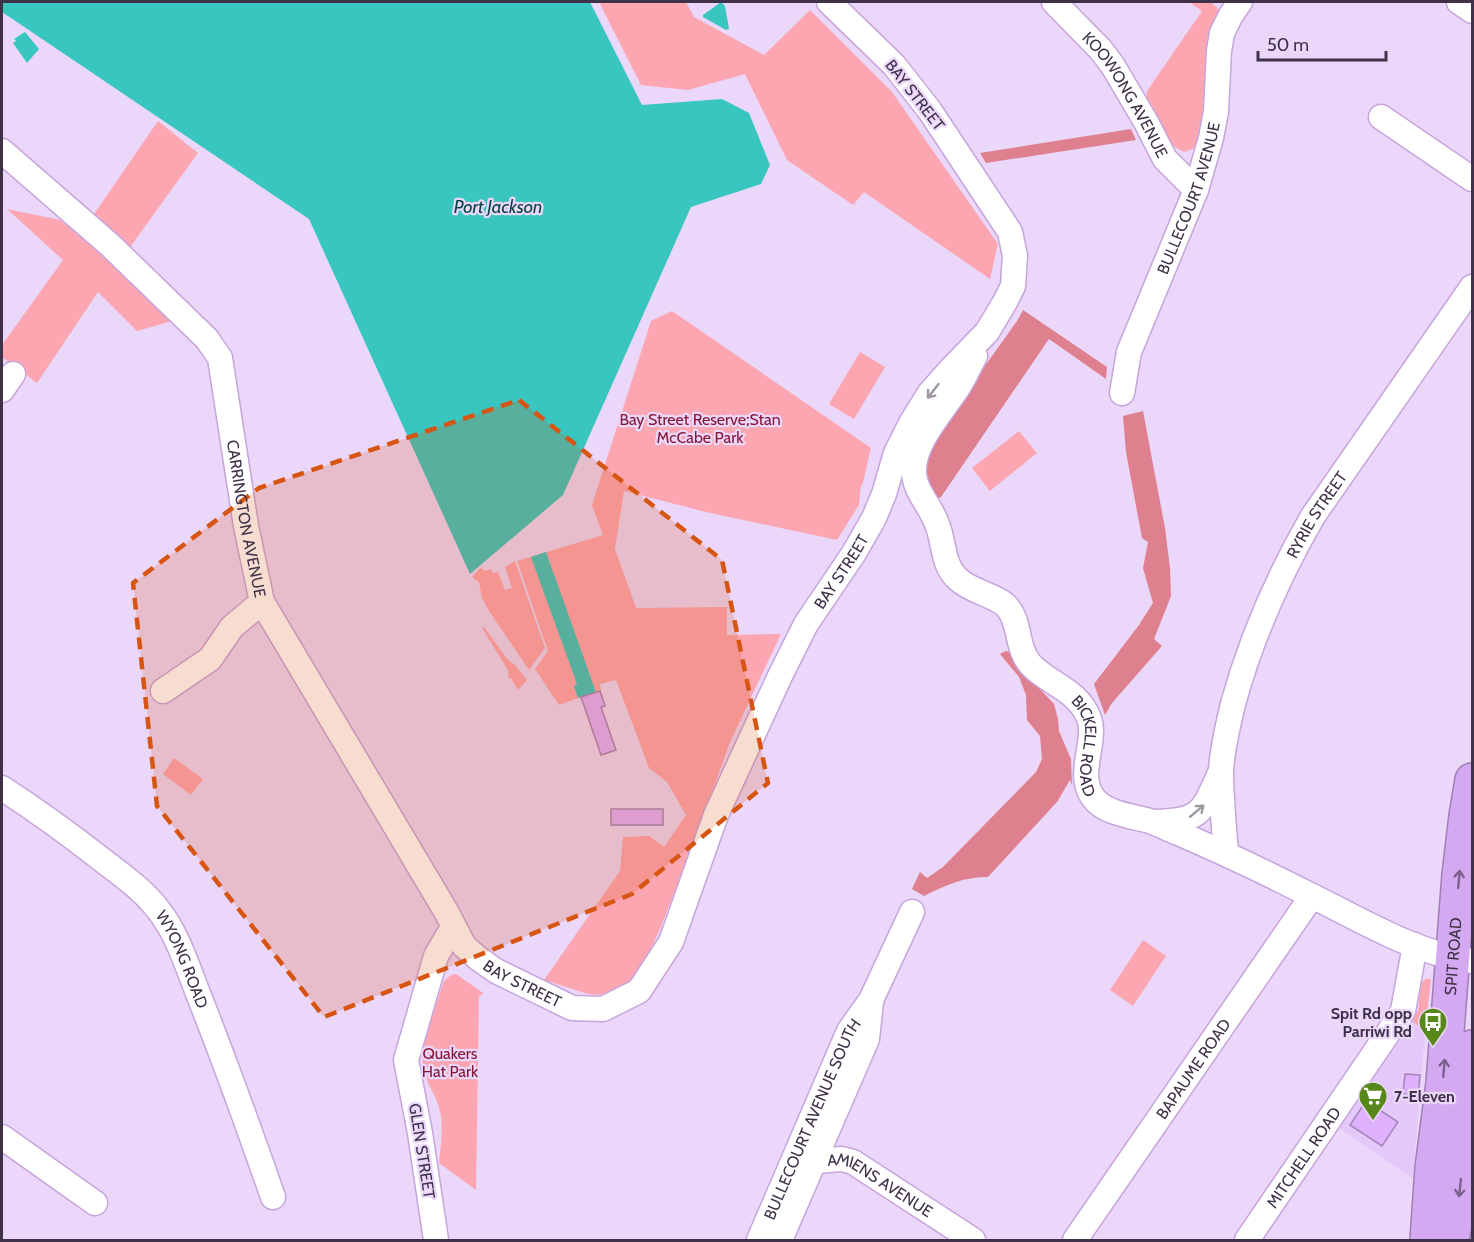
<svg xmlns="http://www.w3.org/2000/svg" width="1474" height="1242" font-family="Cabin,sans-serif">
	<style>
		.built { fill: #e5c8fa }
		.green { fill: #fca6b1 }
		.forest { fill: #de808e }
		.water { fill: #3ac6c0 }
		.building { fill: #dfb1fe; stroke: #a485ba; stroke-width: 1.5 }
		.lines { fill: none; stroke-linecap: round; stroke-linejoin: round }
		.minor-casing { stroke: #c6a5dd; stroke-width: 27 }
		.highway-casing { stroke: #a07fb6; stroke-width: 36 }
		.minor { stroke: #fff; stroke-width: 24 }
		.highway { stroke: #d4a9f1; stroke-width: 33 }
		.oneway { stroke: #9f98a4 }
		.oneway2 { stroke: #7b628c }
		.marked { fill: #d75512; fill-opacity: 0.2; stroke: #d75512; stroke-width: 4.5; stroke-dasharray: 12 8; stroke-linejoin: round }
		.labels { text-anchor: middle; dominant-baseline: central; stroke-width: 4.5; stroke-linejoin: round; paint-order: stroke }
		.street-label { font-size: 16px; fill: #3f3248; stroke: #ebd7f9 }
		.park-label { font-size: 16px; fill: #871736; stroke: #ebd7f9 }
		.poi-label { font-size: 16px; font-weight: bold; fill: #3f3248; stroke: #ebd7f9; text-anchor: end }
		.water-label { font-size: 18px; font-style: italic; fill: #024240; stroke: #ebd7f9 }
	</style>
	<rect width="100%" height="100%" fill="#ebd7f9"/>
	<polygon class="built" points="1417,1011 1426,1018 1413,1179 1338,1127"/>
	<g class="green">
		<polygon points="599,2 686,2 694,17 764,55 810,10 892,92 998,244 990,279 864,192 853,205 787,160 745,74 688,90 641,85"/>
		<polygon points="1189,2 1211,2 1222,13 1205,135 1193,149 1184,152 1173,146 1146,101 1147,91 1202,11"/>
		<polygon points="158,121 198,153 128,250 92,217"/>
		<polygon points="7,209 60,220 179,319 137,331 98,292 37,383 2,357 2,345 63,260"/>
		<polygon points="672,311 871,448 863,483 861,486 859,505 837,540 706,512 624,491 615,549 636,608 727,607 727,635 781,634 730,742 690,853 660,929 647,957 633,982 612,992 598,995 588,994 544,980 620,871 623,837 649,836 664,847 686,815 667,782 649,768 616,680 600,684 601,690 559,705 535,669 548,651 517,561 603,535 592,505 651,321"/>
		<polygon points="860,352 885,367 854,419 829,404"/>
		<polygon points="1019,431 1037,453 990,491 972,468"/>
		<polygon points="515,561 545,648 529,670 489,611 482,598 479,582 472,577 480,568 486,571 491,569 493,573 498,572 505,590 512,588 505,567"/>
		<polygon points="484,627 508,660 515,665 527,680 518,690 511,678 509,679 508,670 482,628"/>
		<polygon points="174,758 203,779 191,795 163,774"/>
		<polygon points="1143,940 1166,956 1133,1006 1110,990"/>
		<path d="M 456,974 L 483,993 L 479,997 L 476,1190 L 439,1163 C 441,1144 444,1125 439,1107 C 435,1093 425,1082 423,1067 C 420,1046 437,1003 444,981 L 451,975 Z"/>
		<polygon points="1427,978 1431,980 1425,1030 1412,1021 1418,1011 1421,983"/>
	</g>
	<g class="forest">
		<polygon points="1131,129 1136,140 986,163 980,153"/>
		<polygon points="1023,310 1107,367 1106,379 1049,339 941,497 937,499 924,475 927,450 935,436 1017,321"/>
		<polygon points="1143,411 1165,528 1170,568 1171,596 1154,639 1162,646 1112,703 1105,715 1094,684 1139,625 1153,603 1143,568 1148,542 1142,538 1126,452 1123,416"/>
		<path d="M 1006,651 L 1012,653 L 1026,674 L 1054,704 L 1058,719 L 1059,731 L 1071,759 L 1072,785 L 1070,780 L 1057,802 L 988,877 C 963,877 946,885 924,896 L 912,889 L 920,872 L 927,878 L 943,867 L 1036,772 L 1042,759 L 1040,736 L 1027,720 L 1026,695 L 1019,677 L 1000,654 Z"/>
	</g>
	<g class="water">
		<polygon points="2,2 590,2 642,105 722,99 749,113 770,165 761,184 691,207 563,495 470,574 309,219 2,12"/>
		<polygon points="721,2 725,6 729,29 726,30 703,17 703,15"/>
		<polygon points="25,32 39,49 27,63 13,43 16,41 14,39"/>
		<polygon points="546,552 596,692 578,698 574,686 577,684 531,557"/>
	</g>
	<g class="building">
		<polygon points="600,691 605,706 601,707 616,750 601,755 581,697"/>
		<rect x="611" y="809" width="52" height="16"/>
		<polygon points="1405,1074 1420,1075 1418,1095 1403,1094"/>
		<polygon points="1366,1101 1398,1122 1382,1146 1350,1125"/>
	</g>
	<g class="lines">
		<g class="minor-casing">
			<g id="minor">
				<path id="s1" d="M 1054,2 L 1101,50 L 1113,66 L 1146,122 L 1165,159 L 1196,190"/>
				<polyline points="1459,2 1472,11"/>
				<polyline points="1381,117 1472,179"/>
				<path id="s2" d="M 2,151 L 110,245 L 207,339 L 220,358 L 246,526 L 262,602 L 447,913 L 464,946 L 479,959 L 496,971 L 572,1008 L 603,1009 L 639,991 L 671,942 L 716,815 L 780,676 L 806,624 L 854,553 L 874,518 L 884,494 L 896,453 L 911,423 L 929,394 L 952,368 L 987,332 L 1005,302 L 1013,286 L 1015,256 L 1010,232 L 930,111 L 894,65 L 829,2"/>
				<path id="s3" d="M 975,356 C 969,367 964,379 957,389 C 942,412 912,444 914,473 C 915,492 931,506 937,524 C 945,544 942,566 959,580 C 972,592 999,596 1008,608 C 1021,624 1016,649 1031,665 C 1046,681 1070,688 1083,707 C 1087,713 1091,722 1091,729 C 1092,753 1076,782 1097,802 C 1110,814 1132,816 1150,821 C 1159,824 1168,829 1176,832 C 1223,852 1269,874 1314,897 C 1365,922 1415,953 1472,961"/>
				<polyline points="2,390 13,374"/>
				<path id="s4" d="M 1122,393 L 1129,352 L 1196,190 L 1211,138 L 1216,112 L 1219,51 L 1222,33 L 1231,15 L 1240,2"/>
				<polyline points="163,691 210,659 232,627 262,602"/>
				<path id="s5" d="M 2,788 C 36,810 69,834 101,859 C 120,874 141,888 156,907 C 178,933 188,969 201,1001 C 226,1065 250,1131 273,1197"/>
				<path d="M 1155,822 C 1202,821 1202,812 1220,773"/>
				<path id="s6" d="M 1226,853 C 1224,826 1221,798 1221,771 C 1222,749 1228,725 1233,704 C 1251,638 1279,575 1313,516 L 1472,287"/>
				<polyline points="2,1137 95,1203"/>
				<path id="s7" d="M 815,1161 L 842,1159 L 853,1162 L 973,1240"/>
				<polyline points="436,1240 420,1133 406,1060 436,956 453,927"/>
				<path id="s8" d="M 759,1240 L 849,1031 L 871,1000 L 912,912"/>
				<polyline points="780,1240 867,1039 871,1002"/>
				<path id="s9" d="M 1075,1240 L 1312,896"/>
				<path id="s10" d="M 1247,1240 L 1403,1011 L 1415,945"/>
			</g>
		</g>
		<g class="highway-casing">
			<g id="highway">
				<path id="s11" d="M 1427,1240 L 1432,1168 L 1443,1083 L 1459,875 L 1466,816 L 1472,780"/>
				<path d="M 1452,1240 C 1464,1177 1469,1112 1472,1047"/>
			</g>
		</g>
		<use href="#minor" class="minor"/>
		<use href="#highway" class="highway"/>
	</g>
	<defs><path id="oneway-shaft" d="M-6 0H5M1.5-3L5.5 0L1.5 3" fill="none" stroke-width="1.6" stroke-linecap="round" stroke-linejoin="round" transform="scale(1.5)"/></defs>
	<g class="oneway">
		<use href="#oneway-shaft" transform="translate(933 391) rotate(128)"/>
		<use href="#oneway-shaft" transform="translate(1197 811) rotate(-40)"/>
	</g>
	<g class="oneway2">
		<use href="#oneway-shaft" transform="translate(1459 879) rotate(-85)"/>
		<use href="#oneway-shaft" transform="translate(1444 1068) rotate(-85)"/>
		<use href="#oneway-shaft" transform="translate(1460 1188) rotate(96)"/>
	</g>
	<path class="marked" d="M 519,400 L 722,560 L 768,783 L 632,894 L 324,1017 L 157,806 L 133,583 L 259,488 Z"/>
	<defs>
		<g id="bus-pin" transform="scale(1.5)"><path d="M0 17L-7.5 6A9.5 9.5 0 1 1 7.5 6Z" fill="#58881a" stroke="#ebd7f9"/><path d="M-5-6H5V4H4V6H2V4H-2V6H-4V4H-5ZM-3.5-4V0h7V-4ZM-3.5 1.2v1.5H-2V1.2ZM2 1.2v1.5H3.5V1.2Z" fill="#fff"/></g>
		<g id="supermarket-pin" transform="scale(1.5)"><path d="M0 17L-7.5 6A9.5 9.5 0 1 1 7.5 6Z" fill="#58881a" stroke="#ebd7f9"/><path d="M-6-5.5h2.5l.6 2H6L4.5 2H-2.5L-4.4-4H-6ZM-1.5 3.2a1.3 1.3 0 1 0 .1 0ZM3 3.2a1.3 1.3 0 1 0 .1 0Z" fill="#fff"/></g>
	</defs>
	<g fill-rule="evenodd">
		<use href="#bus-pin" x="1433" y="1022"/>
		<use href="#supermarket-pin" x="1373" y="1096"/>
	</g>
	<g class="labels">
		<g class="street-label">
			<text transform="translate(915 95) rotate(52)">BAY STREET</text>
			<text stroke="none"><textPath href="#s1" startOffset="118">KOOWONG AVENUE</textPath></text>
			<text stroke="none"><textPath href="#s4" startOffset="207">BULLECOURT AVENUE</textPath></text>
			<text stroke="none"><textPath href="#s6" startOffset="358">RYRIE STREET</textPath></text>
			<text stroke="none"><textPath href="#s2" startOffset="464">CARRINGTON AVENUE</textPath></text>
			<text stroke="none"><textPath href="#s2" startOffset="1612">BAY STREET</textPath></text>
			<text stroke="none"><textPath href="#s3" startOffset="477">BICKELL ROAD</textPath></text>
			<text stroke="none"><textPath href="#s11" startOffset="285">SPIT ROAD</textPath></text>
			<text stroke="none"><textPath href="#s5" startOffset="254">WYONG ROAD</textPath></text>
			<text stroke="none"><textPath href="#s2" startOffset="1018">BAY STREET</textPath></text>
			<text stroke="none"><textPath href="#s9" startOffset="208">BAPAUME ROAD</textPath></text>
			<text stroke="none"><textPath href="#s8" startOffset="132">BULLECOURT AVENUE SOUTH</textPath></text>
			<text transform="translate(422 1151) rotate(81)">GLEN STREET</text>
			<text stroke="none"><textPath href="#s10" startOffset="100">MITCHELL ROAD</textPath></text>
			<text stroke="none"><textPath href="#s7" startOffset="72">AMIENS AVENUE</textPath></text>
		</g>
		<g class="park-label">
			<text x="700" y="419">Bay Street Reserve;Stan<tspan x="700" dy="18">McCabe Park</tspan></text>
			<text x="450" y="1053">Quakers<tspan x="450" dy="18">Hat Park</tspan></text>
		</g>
		<g class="poi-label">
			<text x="1412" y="1013">Spit Rd opp<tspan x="1412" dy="18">Parriwi Rd</tspan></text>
			<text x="1394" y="1096" text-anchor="start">7-Eleven</text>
		</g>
		<g class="water-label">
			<text x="498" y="207">Port Jackson</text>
		</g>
	</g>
	<rect width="1474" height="1242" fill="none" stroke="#3f3248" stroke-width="6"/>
	<path d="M1258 51v9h128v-9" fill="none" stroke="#3f3248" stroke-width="3"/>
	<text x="1267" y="51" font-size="18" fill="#3f3248" stroke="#ebd7f9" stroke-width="4.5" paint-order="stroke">50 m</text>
</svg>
